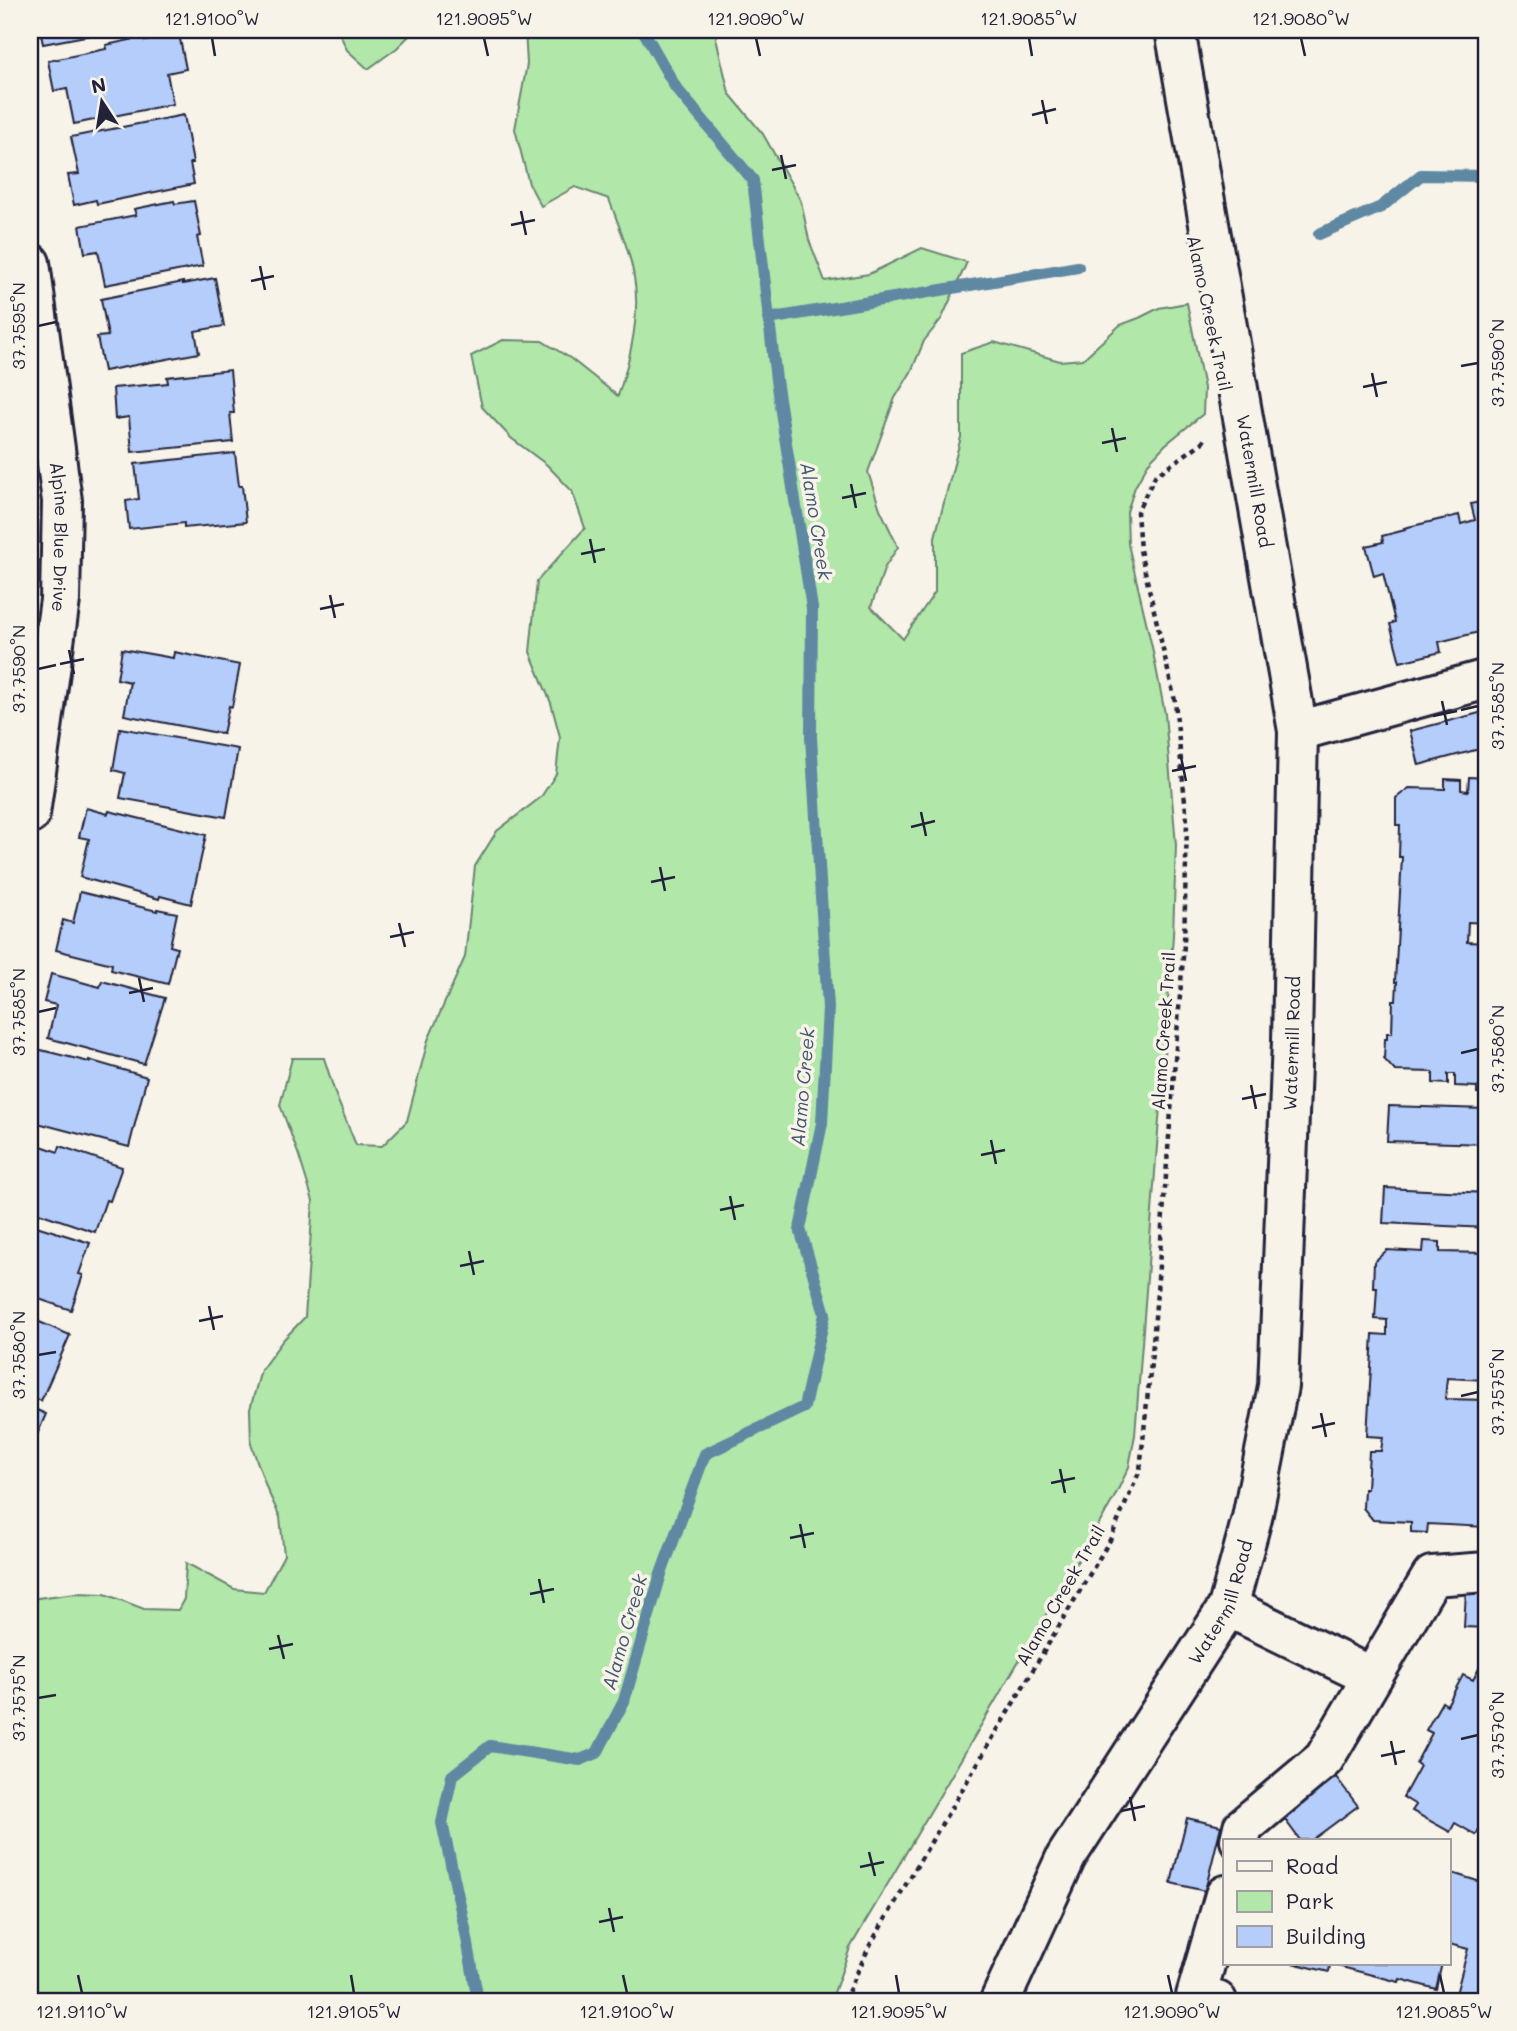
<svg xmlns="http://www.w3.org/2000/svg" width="1517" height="2031" font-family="Mali,sans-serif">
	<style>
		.green { fill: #b1e7a9; stroke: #6a8472; stroke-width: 2 }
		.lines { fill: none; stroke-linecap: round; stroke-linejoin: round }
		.stream { stroke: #5f88a3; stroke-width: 12 }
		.building { fill: #b4cdfb; stroke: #22223b; stroke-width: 2 }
		.minor-casing { stroke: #22223b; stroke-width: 44 }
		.path { stroke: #22223b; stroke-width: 4.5; stroke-dasharray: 5 5; stroke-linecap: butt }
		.minor { stroke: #f7f3e8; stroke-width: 38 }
		.ticks { fill: none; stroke: #22223b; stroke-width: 2.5 }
		.labels { text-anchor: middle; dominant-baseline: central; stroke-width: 7; stroke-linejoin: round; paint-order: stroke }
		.street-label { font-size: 18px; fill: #22223b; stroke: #f7f3e8 }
		.water-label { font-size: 19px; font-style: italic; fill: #40556f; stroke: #f7f3e8 }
		.neatline { fill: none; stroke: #22223b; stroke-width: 2.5 }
		.ticks-label { font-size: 18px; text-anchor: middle; fill: #22223b }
	</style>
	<rect width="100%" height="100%" fill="#f7f3e8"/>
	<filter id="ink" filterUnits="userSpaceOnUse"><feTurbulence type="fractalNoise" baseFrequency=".0143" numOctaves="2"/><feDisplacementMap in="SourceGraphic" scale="14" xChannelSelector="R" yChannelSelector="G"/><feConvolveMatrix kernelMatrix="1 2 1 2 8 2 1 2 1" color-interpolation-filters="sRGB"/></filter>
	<g filter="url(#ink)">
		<g class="green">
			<polygon points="338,30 415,30 397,48 368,69 347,50"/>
			<path d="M 525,30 L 718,30 L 716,38 L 729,93 L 763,134 L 801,201 L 809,240 L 825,281 L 869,274 L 922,248 L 967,262 L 942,318 L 924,341 L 911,372 L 895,398 L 868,472 L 880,509 L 898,547 L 885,567 L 871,607 L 903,639 L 935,592 L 935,537 L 961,437 L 961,353 L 994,342 L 1060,361 L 1083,359 L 1120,325 L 1139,318 L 1159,308 L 1187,303 L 1204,388 L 1203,414 L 1165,445 L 1149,462 L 1135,487 L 1127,512 L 1128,544 L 1152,647 L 1165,714 L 1176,845 L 1173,936 L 1135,1435 L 1129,1467 L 1114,1498 L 1080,1557 L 850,1948 L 831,2001 L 30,2001 L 30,1599 L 76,1593 L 105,1594 L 144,1609 L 178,1610 L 184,1599 L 186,1563 L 234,1589 L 264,1592 L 284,1555 L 280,1517 L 267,1489 L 251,1444 L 250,1409 L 261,1370 L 283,1340 L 305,1317 L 310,1246 L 313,1201 L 299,1156 L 280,1105 L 292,1058 L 324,1058 L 336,1096 L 356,1145 L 382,1146 L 407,1121 L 428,1040 L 465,957 L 475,866 L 497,831 L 541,797 L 556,774 L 560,737 L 551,703 L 530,652 L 537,581 L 585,528 L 572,491 L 547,465 L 511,438 L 482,407 L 471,356 L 503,340 L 542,341 L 570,358 L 618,396 C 630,360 641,315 634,277 C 630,251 618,224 609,199 L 575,187 L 541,206 L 529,184 L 515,129 L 527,64 Z"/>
		</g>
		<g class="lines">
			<g class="stream">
				<polyline points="1319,234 1381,207 1421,175 1487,176"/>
				<polyline points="768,319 1078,267"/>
				<polyline points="478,2001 466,1933 442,1823 452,1776 490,1746 580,1760 597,1753 624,1701 661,1574 705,1454 804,1407 825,1314 800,1229 822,1123 828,1008 811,738 812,608 776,380 753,180 676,88 643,30"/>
			</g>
		</g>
		<g class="building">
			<polygon points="40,30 117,30 43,44"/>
			<polygon points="179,34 186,69 167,73 173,104 74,124 67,89 54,91 48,61 106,49 106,45 144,37 145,41"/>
			<polygon points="184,115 193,163 190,163 194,184 97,204 96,200 74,205 68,175 79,174 71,137"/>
			<polygon points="174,201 175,204 194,201 201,236 197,237 203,266 105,285 98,251 85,253 80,226 136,215 134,209"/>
			<polygon points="215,278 224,326 195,331 199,353 104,371 97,337 108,336 101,299 183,282 183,284"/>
			<polygon points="230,370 234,413 230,413 233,442 132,452 129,417 115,419 113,388 168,383 167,377"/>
			<polygon points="235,453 239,486 242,486 246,522 184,528 184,523 129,529 126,501 139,499 135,464"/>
			<polygon points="1487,500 1487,630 1439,642 1441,652 1400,662 1390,624 1395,622 1383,573 1374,576 1366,546 1383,542 1382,536 1405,530 1404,528 1459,515 1461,524 1475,520 1471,504"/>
			<polygon points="122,649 173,658 174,652 240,665 232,707 229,706 223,734 124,715 130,682 117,679"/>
			<polygon points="1487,711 1487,747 1419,765 1410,731"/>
			<polygon points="120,728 238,749 226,817 120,798 125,773 113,770"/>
			<polygon points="1469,777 1487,778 1487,923 1468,922 1467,942 1487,943 1487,1094 1477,1093 1477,1087 1455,1086 1455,1074 1448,1074 1448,1084 1433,1083 1433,1072 1395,1071 1384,1059 1385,1039 1387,1039 1387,1033 1392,1033 1393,1001 1396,1001 1397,982 1395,982 1402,857 1399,857 1400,825 1396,825 1396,798 1409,788 1445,789 1445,779 1461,780 1461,790 1468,791"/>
			<polygon points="86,808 108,814 109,811 206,835 191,904 160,896 159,899 80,877 89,839 79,837"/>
			<polygon points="80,892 157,911 157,909 177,913 170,946 177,948 168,984 111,970 112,964 56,950 63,920 73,923"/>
			<polygon points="51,974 100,987 102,981 165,998 144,1064 48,1038 56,1005 44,1002"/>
			<polygon points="37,1049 89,1062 89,1060 147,1077 129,1147 30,1121 30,1076"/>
			<polygon points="1389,1106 1487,1109 1487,1144 1387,1141"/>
			<polygon points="30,1142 58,1152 60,1146 122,1167 110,1201 106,1200 95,1232 30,1210"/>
			<polygon points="1385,1188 1487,1193 1487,1228 1383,1223"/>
			<polygon points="30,1224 90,1243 79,1274 83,1275 71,1310 30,1296"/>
			<polygon points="1424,1241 1440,1242 1440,1252 1487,1253 1487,1380 1447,1378 1445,1399 1487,1400 1486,1527 1428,1524 1427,1533 1411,1532 1411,1522 1373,1520 1363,1508 1364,1489 1367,1489 1369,1451 1381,1451 1383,1437 1367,1436 1373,1334 1387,1335 1387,1320 1375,1319 1377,1287 1373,1287 1374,1262 1387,1250 1423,1252"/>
			<polygon points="30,1318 70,1335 41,1401 30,1396"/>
			<polygon points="30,1407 46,1414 30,1451"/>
			<polygon points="1466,1591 1487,1592 1487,1628 1464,1627"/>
			<polygon points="1487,1653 1487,1814 1476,1835 1455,1823 1450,1832 1412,1811 1416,1805 1403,1797 1420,1766 1416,1763 1432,1733 1426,1730 1442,1702 1447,1705 1463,1675 1473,1680"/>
			<polygon points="1336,1777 1358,1806 1312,1840 1300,1840 1283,1817"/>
			<polygon points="1187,1818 1221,1826 1205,1891 1171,1883"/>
			<polygon points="1449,1872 1487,1884 1487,2001 1456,1994 1468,1949 1449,1944"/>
			<polygon points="1292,1963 1442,1963 1436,1989 1400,1979 1399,1982 1330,1964 1329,1972"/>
		</g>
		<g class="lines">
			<g class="minor-casing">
				<g id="minor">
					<path id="s1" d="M 30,263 L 62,501 L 60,600 L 30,814"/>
					<polyline points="1298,731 1487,679"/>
					<polyline points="1228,1607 1372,1677"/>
					<polyline points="1240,1840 1243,1827 1324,1759 1432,1576 1487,1572"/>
					<path id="s2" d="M 1000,2001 L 1066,1857 L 1228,1607 L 1252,1518 L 1278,1386 L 1292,1041 L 1298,731 L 1175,30"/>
					<polyline points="1217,2001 1196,1996 1225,1895"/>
				</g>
			</g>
			<polyline class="path" points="844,2001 870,1945 1110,1540 1140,1470 1153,1343 1184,944 1187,821 1175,701 1140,550 1137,512 1155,476 1203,442 1206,437"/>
			<use href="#minor" class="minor"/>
		</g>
	</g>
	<path class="ticks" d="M 212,38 L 215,56M 484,38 L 488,56M 756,38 L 760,56M 1029,38 L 1032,56M 1301,38 L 1305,56M 1042,100 L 1047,124M 1032,115 L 1056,109M 781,155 L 786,179M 772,170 L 796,165M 521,211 L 526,235M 511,225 L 535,220M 260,266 L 265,290M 251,281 L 274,276M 38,326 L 56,322M 1461,366 L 1478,363M 1372,373 L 1377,397M 1363,387 L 1387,382M 1112,428 L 1117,452M 1102,443 L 1126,438M 851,484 L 856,508M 842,498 L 866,493M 590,539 L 595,563M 581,554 L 605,549M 330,595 L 335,618M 320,609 L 344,604M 69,650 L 74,674M 60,664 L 84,659M 38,669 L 56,665M 1442,701 L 1447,725M 1461,710 L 1478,706M 1433,716 L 1457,711M 1181,757 L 1186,781M 1172,771 L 1196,766M 921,812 L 926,836M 911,827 L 935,821M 660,867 L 665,891M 651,882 L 675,877M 399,923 L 405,947M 390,937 L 414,932M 139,978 L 144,1002M 129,993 L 153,988M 38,1012 L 56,1008M 1461,1053 L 1478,1049M 1251,1085 L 1256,1109M 1242,1099 L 1266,1094M 991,1140 L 996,1164M 981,1155 L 1005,1150M 730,1196 L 735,1220M 720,1210 L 744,1205M 469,1251 L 474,1275M 460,1266 L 484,1261M 209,1306 L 214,1330M 199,1321 L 223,1316M 38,1355 L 56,1352M 1461,1396 L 1478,1392M 1321,1413 L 1326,1437M 1312,1428 L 1335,1423M 1060,1469 L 1065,1493M 1051,1483 L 1075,1478M 800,1524 L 805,1548M 790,1538 L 814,1533M 539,1579 L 544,1603M 530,1594 L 554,1589M 278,1635 L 284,1659M 269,1649 L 293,1644M 38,1698 L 56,1695M 1461,1739 L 1478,1735M 1391,1741 L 1396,1765M 1381,1756 L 1405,1751M 1130,1797 L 1135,1821M 1121,1811 L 1145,1806M 869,1852 L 875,1876M 860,1867 L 884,1862M 609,1908 L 614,1932M 599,1922 L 623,1917M 78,1975 L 82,1993M 351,1975 L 354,1993M 623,1975 L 627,1993M 896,1975 L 899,1993M 1168,1975 L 1172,1993M 1440,1975 L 1444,1993"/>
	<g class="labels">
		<g class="street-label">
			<text transform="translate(1210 313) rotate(78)">Alamo Creek Trail</text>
			<text transform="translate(1255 481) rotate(80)">Watermill Road</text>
			<text stroke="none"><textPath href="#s1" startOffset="276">Alpine Blue Drive</textPath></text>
			<text transform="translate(1163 1031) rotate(-86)">Alamo Creek Trail</text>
			<text stroke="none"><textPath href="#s2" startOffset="1026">Watermill Road</textPath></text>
			<text transform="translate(1060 1595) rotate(-60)">Alamo Creek Trail</text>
			<text stroke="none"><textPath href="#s2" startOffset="458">Watermill Road</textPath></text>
		</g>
		<g class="water-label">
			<text transform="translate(817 521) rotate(81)">Alamo Creek</text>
			<text transform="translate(802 1087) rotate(-85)">Alamo Creek</text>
			<text transform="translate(624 1632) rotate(-74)">Alamo Creek</text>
		</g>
	</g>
	<rect width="1517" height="2031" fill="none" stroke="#f7f3e8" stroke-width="77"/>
	<rect x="1223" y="1839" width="228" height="126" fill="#f7f3e8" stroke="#a29fa3" stroke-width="2"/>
	<rect x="1237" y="1861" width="35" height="10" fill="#f7f3e8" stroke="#a29fa3" stroke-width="2"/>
	<text x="1286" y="1874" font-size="21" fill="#22223b">Road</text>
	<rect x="1237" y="1891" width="35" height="21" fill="#b1e7a9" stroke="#a29fa3" stroke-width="2"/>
	<text x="1286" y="1909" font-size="21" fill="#22223b">Park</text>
	<rect x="1237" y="1926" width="35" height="21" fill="#b4cdfb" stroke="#a29fa3" stroke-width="2"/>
	<text x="1286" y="1944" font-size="21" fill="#22223b">Building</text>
	<g transform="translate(102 102) rotate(348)" stroke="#f7f3e8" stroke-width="5" paint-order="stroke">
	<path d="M0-5L12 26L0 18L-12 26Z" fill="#22223b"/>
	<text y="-10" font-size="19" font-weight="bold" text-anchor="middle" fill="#22223b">N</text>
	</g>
	<rect x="38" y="38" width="1440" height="1955" class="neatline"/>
	<g class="ticks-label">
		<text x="212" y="25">121.9100°W</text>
		<text x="484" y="25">121.9095°W</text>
		<text x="756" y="25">121.9090°W</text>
		<text x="1029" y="25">121.9085°W</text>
		<text x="1301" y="25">121.9080°W</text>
		<text transform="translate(19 326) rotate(-90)" y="6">37.7595°N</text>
		<text transform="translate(1498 363) rotate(-90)" y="6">37.7590°N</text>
		<text transform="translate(19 669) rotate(-90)" y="6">37.7590°N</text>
		<text transform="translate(1498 706) rotate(-90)" y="6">37.7585°N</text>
		<text transform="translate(19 1012) rotate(-90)" y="6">37.7585°N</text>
		<text transform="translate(1498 1049) rotate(-90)" y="6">37.7580°N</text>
		<text transform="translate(19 1355) rotate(-90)" y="6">37.7580°N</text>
		<text transform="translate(1498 1392) rotate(-90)" y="6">37.7575°N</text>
		<text transform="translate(19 1698) rotate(-90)" y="6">37.7575°N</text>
		<text transform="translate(1498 1735) rotate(-90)" y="6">37.7570°N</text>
		<text x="82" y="2018">121.9110°W</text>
		<text x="354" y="2018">121.9105°W</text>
		<text x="627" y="2018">121.9100°W</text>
		<text x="899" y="2018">121.9095°W</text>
		<text x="1172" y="2018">121.9090°W</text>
		<text x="1444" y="2018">121.9085°W</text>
	</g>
</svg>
